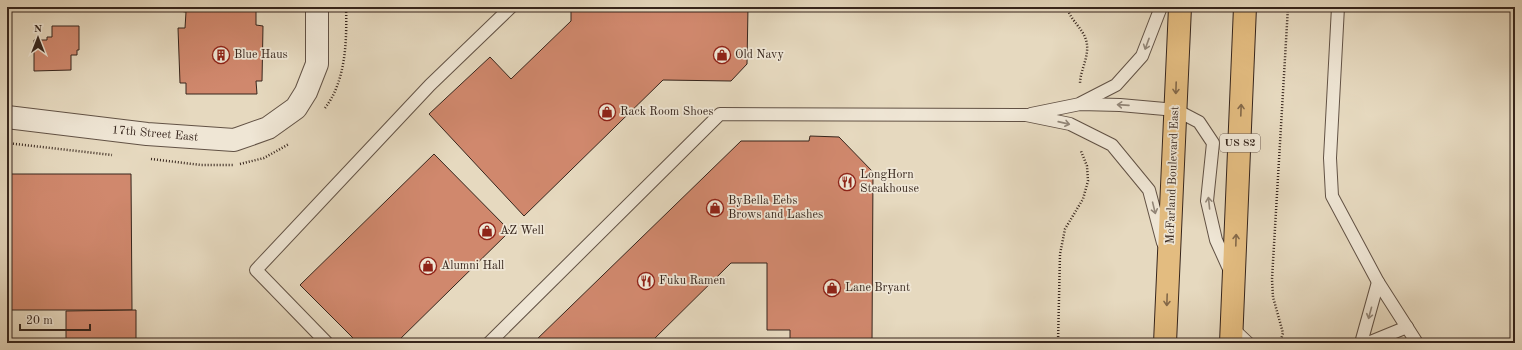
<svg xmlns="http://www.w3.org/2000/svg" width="1522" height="350" font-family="'Old Standard TT',serif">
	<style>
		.building { fill: #d0886d; stroke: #36251c }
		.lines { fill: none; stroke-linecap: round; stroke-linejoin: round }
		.service-casing { stroke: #625245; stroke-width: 14 }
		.minor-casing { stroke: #625245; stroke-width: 24 }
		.trunk-casing { stroke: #36251c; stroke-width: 24 }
		.path { stroke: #36251c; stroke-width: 2.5; stroke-dasharray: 1 2; stroke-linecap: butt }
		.service { stroke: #efe6d5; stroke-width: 12 }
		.minor { stroke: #efe6d5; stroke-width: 22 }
		.trunk { stroke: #e3bc80; stroke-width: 22 }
		.oneway { stroke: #928678 }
		.oneway2 { stroke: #846949 }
		.labels { text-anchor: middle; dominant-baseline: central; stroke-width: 3.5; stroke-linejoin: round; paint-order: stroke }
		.shield { fill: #efe6d5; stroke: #6e5f54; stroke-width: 1 }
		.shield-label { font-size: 11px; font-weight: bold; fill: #36251c }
		.poi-label { font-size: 12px; fill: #36251c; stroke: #efe6d5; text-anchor: start }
		.street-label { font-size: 12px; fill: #36251c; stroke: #efe6d5 }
	</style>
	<rect width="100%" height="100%" fill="#e6d9bf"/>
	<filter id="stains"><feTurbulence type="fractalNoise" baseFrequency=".005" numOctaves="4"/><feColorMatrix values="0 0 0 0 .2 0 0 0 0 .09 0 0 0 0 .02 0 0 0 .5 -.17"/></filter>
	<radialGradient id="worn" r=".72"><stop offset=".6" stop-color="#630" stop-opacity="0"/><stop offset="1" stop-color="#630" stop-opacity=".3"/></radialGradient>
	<g class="building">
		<polygon points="179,7 264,7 256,9 256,25 263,26 262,81 256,81 257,94 186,94 186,83 180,83 178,28 185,28 186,12 179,11"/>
		<polygon points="571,7 748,7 747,64 731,81 663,80 524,216 429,114 490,57 511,79 571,21"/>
		<polygon points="7,24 9,24 7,57"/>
		<polygon points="52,26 79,26 79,50 77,50 77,55 71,55 71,70 34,71 34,40 47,40 47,37 52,37"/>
		<polygon points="810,136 839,137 873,172 872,343 790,343 790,330 767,330 767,263 731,263 650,343 533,343 741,141 809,141"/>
		<polygon points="434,154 510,231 396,343 358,343 300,285"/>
		<polygon points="7,174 131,174 132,310 7,310"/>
		<polygon points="136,310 136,343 66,343 66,311"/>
	</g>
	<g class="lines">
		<g class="service-casing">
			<g id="service">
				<polyline points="1338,7 1330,158 1332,196 1378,282 1417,343"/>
				<polyline points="1081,103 1116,85 1142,56 1161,7"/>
				<polyline points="1031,114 1080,104 1120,105 1176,110 1199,122 1213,143 1207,201 1216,240 1230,271"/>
				<polyline points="1232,328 1248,343"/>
				<polyline points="327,343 256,270 430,85 511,7"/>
				<polyline points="489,343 720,114 1026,115 1070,124 1112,145 1149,190 1163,243"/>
				<polyline points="1361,343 1378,282"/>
				<polyline points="1368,343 1407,327"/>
			</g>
		</g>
		<g class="minor-casing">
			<polyline id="minor" points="7,117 147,134 234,140 268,128 296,108 306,92 317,64 317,7"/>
		</g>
		<g class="trunk-casing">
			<g id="trunk">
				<polyline points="1165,343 1180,7"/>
				<polyline points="1231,343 1245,7"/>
			</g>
		</g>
		<g class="path">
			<path d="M 1067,7 C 1070,19 1080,26 1085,37 C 1092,54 1080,68 1080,84"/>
			<path d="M 325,108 C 346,81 347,40 346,7"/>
			<polyline points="7,143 112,155"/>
			<polyline points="151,159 201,165 233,165"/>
			<polyline points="240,164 264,158 289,144"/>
			<polyline points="1058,343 1060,254 1065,229 1083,199 1088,181 1087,166 1081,151"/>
			<polyline points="1280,343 1283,333 1273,297 1272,279 1288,7"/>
		</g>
		<use href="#service" class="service"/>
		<use href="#minor" class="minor"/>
		<use href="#trunk" class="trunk"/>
	</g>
	<defs><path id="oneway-shaft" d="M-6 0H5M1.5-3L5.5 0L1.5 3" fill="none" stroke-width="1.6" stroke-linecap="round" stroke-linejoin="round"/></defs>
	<g class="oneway">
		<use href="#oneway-shaft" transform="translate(1147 44) rotate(110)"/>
		<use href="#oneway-shaft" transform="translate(1123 105) rotate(-176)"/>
		<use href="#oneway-shaft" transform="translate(1064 123) rotate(13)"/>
		<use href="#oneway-shaft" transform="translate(1209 203) rotate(-96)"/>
		<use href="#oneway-shaft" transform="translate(1154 208) rotate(76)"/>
		<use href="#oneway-shaft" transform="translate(1370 313) rotate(105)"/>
	</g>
	<g class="oneway2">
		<use href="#oneway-shaft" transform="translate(1176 88) rotate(92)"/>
		<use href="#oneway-shaft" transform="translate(1241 110) rotate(-88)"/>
		<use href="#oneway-shaft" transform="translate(1236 240) rotate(-88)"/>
		<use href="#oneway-shaft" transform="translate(1167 300) rotate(92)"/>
	</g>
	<defs>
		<g id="building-ring" transform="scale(0.9)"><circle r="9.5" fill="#efe6d5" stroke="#8f2418" stroke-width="1.5"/><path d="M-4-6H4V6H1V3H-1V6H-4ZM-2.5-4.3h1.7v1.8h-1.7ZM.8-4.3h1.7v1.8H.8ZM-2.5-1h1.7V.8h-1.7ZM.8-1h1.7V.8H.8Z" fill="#8f2418"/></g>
		<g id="shop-ring" transform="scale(0.9)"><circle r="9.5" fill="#efe6d5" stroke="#8f2418" stroke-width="1.5"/><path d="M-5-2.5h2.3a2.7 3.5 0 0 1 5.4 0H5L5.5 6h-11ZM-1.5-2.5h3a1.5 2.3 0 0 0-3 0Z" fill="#8f2418"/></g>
		<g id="restaurant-ring" transform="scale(0.9)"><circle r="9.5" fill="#efe6d5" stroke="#8f2418" stroke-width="1.5"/><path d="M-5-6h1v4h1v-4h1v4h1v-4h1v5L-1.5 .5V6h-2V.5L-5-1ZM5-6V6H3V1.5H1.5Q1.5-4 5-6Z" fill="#8f2418"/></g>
	</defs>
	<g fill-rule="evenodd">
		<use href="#building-ring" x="221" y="55"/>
		<use href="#shop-ring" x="722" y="55"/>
		<use href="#shop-ring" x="607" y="112"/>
		<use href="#restaurant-ring" x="847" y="182"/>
		<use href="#shop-ring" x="715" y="208"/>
		<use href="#shop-ring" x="487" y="231"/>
		<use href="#shop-ring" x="428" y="266"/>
		<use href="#restaurant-ring" x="646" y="281"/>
		<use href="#shop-ring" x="832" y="288"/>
	</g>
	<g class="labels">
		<rect class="shield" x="1220" y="134" width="40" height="18" rx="3"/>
		<g class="shield-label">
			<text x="1240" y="143">US 82</text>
		</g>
		<g class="poi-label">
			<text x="234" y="55">Blue Haus</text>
			<text x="735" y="55">Old Navy</text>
			<text x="620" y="112">Rack Room Shoes</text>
			<text x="860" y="175">LongHorn<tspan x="860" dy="14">Steakhouse</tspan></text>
			<text x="728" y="201">ByBella Eebs<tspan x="728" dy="14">Brows and Lashes</tspan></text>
			<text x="500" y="231">AZ Well</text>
			<text x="441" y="266">Alumni Hall</text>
			<text x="659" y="281">Fuku Ramen</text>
			<text x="845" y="288">Lane Bryant</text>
		</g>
		<g class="street-label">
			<text transform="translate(155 134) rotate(5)">17th Street East</text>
			<text transform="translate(1173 175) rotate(-88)">McFarland Boulevard East</text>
		</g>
	</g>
	<rect width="1522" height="350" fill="none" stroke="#e6d9bf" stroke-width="24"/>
	<rect x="8" y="8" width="1506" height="334" fill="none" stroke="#36251c" stroke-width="2"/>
	<rect x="12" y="12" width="1498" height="326" fill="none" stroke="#36251c"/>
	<g transform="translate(38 38)" stroke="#efe6d5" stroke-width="3" paint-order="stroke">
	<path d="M0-3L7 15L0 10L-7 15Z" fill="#36251c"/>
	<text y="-6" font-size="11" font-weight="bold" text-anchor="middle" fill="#36251c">N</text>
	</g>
	<path d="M20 324v6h70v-6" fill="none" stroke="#36251c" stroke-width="2"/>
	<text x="26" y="324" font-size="12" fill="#36251c" stroke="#efe6d5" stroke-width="3" paint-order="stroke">20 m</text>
	<rect width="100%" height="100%" filter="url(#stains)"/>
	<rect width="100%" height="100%" fill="url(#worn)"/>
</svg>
